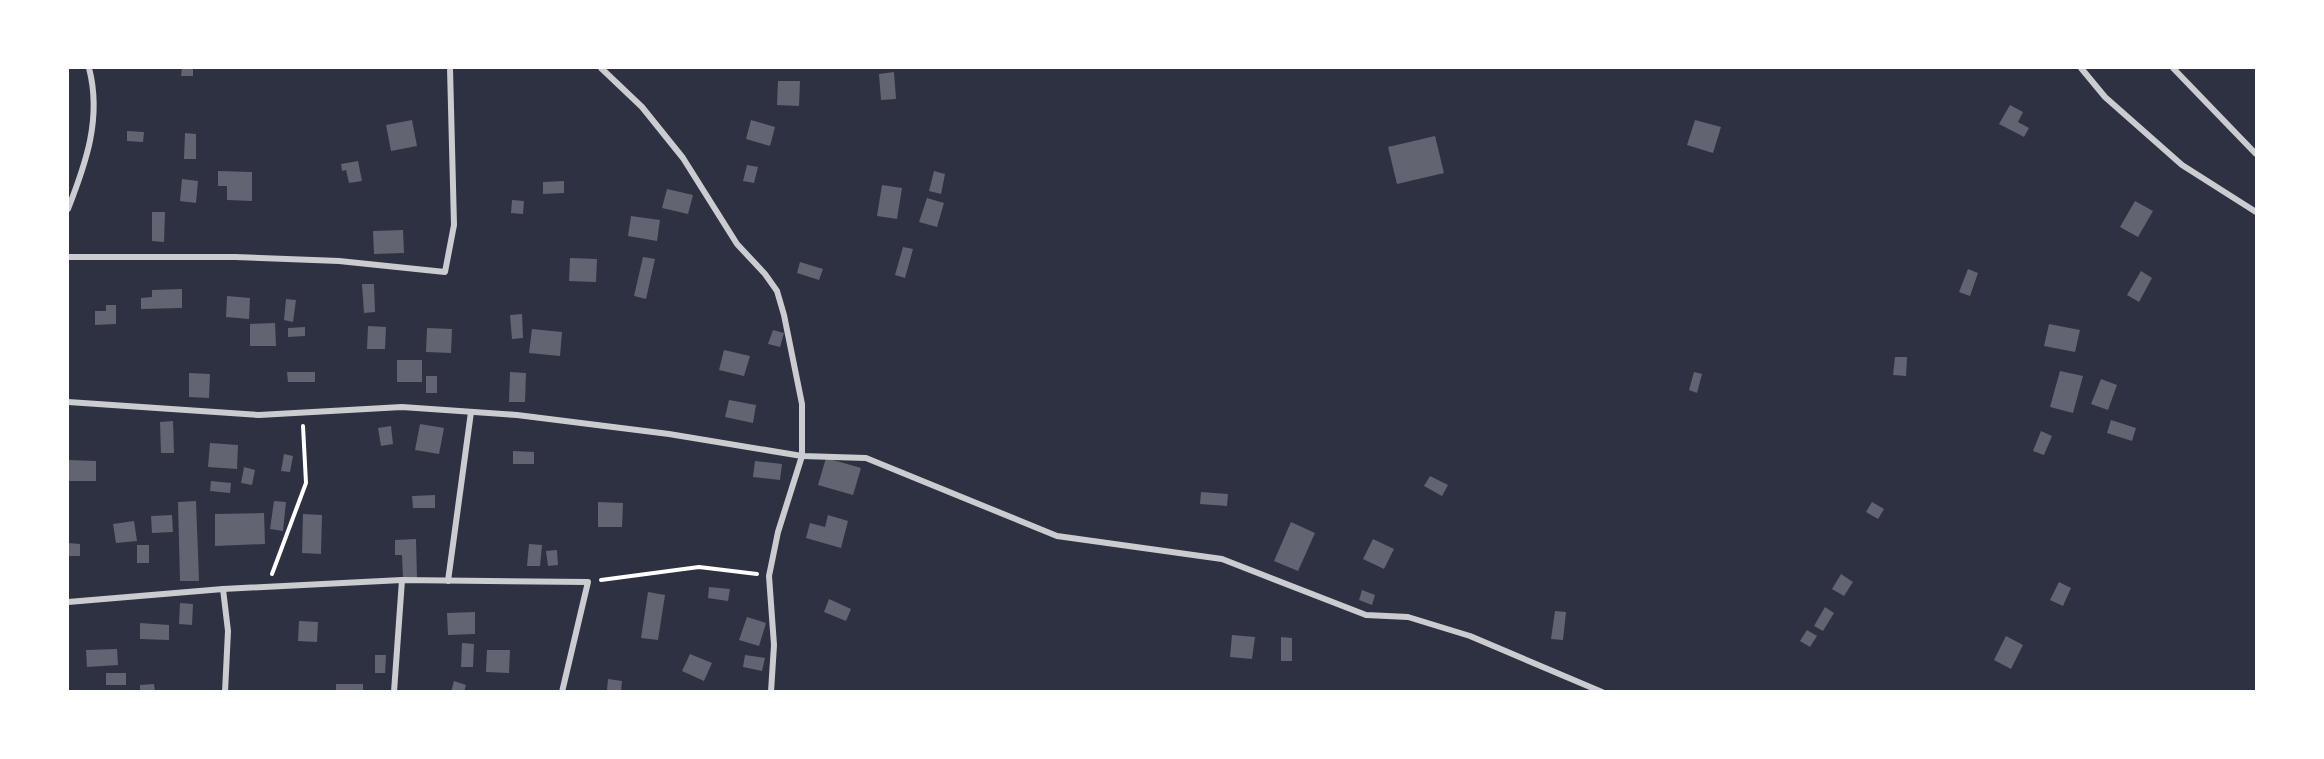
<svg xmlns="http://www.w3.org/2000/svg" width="2324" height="759" font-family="Arial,sans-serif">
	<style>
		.building { fill: #626471 }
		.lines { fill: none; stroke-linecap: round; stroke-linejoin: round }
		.path { stroke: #fff; stroke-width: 4 }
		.minor { stroke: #caccd0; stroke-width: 6 }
	</style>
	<rect width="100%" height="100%" fill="#2d3142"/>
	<g class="building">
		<polygon points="182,68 193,68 193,76 181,76"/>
		<polygon points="894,72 896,99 881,100 879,74"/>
		<polygon points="778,81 800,81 799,106 777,105"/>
		<polygon points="2010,105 2023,112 2018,122 2029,128 2024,137 1999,124"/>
		<polygon points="412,120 417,146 391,151 386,125"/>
		<polygon points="751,120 775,127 770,146 746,139"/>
		<polygon points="1695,120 1721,127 1713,153 1687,145"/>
		<polygon points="127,131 144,132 143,142 127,141"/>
		<polygon points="185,133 196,134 196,159 184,159"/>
		<polygon points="1435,136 1444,173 1397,184 1388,147"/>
		<polygon points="358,161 362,181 349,183 346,170 342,171 341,164"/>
		<polygon points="747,165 758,167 754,183 743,181"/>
		<polygon points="218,171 252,172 252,201 227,200 227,186 218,186"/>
		<polygon points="934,171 945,174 941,194 929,191"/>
		<polygon points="182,179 198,181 196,203 180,201"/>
		<polygon points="564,181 564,193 543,194 543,182"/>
		<polygon points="882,185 902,188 897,219 877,216"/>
		<polygon points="667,189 693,195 688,214 662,208"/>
		<polygon points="927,198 944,203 937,227 919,222"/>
		<polygon points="512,200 524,201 523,214 511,213"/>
		<polygon points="2135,201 2153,211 2138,237 2120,227"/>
		<polygon points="152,212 165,212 164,242 152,241"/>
		<polygon points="631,216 660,220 657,241 628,236"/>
		<polygon points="403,230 404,253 374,254 373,231"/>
		<polygon points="903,247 913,249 905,278 895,275"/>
		<polygon points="643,257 655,259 646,299 634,296"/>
		<polygon points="570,258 597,259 596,282 569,281"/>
		<polygon points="800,262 823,269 819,280 797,273"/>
		<polygon points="1968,269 1978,273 1970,296 1959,292"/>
		<polygon points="2141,271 2152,278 2139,302 2127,295"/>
		<polygon points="362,284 374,284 375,312 364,313"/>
		<polygon points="182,289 182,308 141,309 141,298 152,297 152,290"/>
		<polygon points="227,296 250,298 249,319 226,317"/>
		<polygon points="286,299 296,300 293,322 284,320"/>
		<polygon points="106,305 116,305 116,324 95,325 95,311 106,311"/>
		<polygon points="522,314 523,338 512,339 510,315"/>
		<polygon points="275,323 276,346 250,346 250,324"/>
		<polygon points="2049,324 2080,330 2075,352 2044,346"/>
		<polygon points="368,326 386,327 385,349 367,349"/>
		<polygon points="305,327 305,336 288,337 288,328"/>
		<polygon points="427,328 452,329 451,353 426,352"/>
		<polygon points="532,329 562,332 560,356 529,353"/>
		<polygon points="773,330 784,333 780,347 768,344"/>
		<polygon points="724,350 750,356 744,376 719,370"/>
		<polygon points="1895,357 1907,357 1906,376 1893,375"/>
		<rect x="397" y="360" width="25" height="22"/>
		<polygon points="2060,371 2083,376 2073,413 2050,407"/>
		<polygon points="287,372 315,372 315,382 288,382"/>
		<polygon points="510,372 526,373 525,402 509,402"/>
		<polygon points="1694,372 1702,374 1697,393 1689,390"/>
		<polygon points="189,373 210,374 209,398 189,397"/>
		<rect x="426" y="376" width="11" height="17"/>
		<polygon points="2101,379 2117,385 2108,410 2091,404"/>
		<polygon points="729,400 756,405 753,423 725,417"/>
		<polygon points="2111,420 2136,428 2132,441 2107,433"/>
		<polygon points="173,421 174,453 161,453 160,422"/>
		<polygon points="420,424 444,428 439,454 415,450"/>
		<polygon points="391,426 393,444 381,446 378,428"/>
		<polygon points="2041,431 2052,436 2044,455 2033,451"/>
		<polygon points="210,443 238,445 237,469 208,467"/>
		<polygon points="513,451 534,452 534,464 513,464"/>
		<polygon points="284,454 293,456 290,472 281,471"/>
		<polygon points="826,458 861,468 853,495 818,485"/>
		<polygon points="68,460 96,461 96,481 68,481"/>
		<polygon points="755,461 782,464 780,480 753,477"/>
		<polygon points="244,467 255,470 252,485 241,483"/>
		<polygon points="1430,476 1448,485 1442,496 1424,486"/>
		<polygon points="211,481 231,483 230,493 210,491"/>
		<polygon points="1201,492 1228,494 1227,506 1200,504"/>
		<polygon points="435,495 435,508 413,508 412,496"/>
		<polygon points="196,501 199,581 180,581 178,502"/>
		<polygon points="274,501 286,502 283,531 270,529"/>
		<polygon points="598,502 623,503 622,527 598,527"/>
		<polygon points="1872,502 1884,509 1878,519 1866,512"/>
		<polygon points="264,513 265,544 215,546 215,514"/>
		<polygon points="303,514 322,515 321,554 302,553"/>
		<polygon points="172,515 173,532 152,533 151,516"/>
		<polygon points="828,515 848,521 841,548 806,538 810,523 825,527"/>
		<polygon points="134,521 137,541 116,543 113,524"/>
		<polygon points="1291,522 1315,533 1298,571 1274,561"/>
		<polygon points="416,539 417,579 403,579 402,555 395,555 395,540"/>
		<polygon points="1373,539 1394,549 1384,569 1363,559"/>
		<polygon points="68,543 80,544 80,556 68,556"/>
		<polygon points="529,544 542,545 540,566 527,566"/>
		<rect x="137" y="545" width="12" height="18"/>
		<polygon points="557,550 558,565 548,566 546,551"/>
		<polygon points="1841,574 1853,582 1844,596 1832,589"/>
		<polygon points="2059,582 2071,588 2063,606 2050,600"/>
		<polygon points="709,587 730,589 728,601 708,598"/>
		<polygon points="1362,590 1375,595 1372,605 1359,600"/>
		<polygon points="648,592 665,595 658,640 641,638"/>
		<polygon points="829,599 851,609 846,621 824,612"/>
		<polygon points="180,603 193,604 192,625 179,624"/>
		<polygon points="1825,607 1834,613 1823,631 1814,626"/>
		<polygon points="1555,611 1566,612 1563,640 1551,639"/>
		<polygon points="475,612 475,634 448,635 447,613"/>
		<polygon points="747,617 766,623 759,646 739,640"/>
		<polygon points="299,621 318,622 317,642 298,641"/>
		<polygon points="140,623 169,625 169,640 140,639"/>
		<polygon points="1807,630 1817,636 1810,647 1800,641"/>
		<polygon points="1232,635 1255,637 1252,659 1230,657"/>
		<polygon points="2006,636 2023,645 2011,669 1994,660"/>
		<polygon points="1281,637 1292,638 1292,661 1281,661"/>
		<polygon points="462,643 474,644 473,667 461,667"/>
		<polygon points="117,649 118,665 87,667 86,650"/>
		<polygon points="487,650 510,650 509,673 486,672"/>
		<polygon points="690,654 712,663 704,681 682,671"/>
		<polygon points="375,655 386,655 385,673 375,673"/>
		<polygon points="745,655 765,658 762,671 743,667"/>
		<rect x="106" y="673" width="20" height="12"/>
		<polygon points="608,679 622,681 621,691 607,690"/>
		<polygon points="454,681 466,685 464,692 451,692"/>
		<polygon points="154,684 155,692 140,692 140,685"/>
		<rect x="336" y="684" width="27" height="8"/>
	</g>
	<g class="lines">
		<g class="path">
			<polyline points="272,574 306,483 303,426"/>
			<polyline points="601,580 699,567 757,574"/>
		</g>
		<g class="minor">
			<polyline points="601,68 642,107 683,158 737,244 765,274 777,291 784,315 802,404 802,456 778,532 769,576 774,645 771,692"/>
			<polyline points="2081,68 2105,97 2182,165 2256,212"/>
			<polyline points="2173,68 2256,154"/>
			<path d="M 68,209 C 86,163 102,118 89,68"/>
			<polyline points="68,257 235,257 339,261 445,272 454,225 450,68"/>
			<polyline points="68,402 259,415 402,407 517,415 669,434 802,456 866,458 1057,536 1222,559 1366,615 1408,617 1470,636 1602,692"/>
			<polyline points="448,581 471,412"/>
			<polyline points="223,589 228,631 225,692"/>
			<polyline points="68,602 223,589 402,580"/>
			<polyline points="394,692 402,580 588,582 562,692"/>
		</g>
	</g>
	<rect width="2324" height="759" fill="none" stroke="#ffffff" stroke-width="138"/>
</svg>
